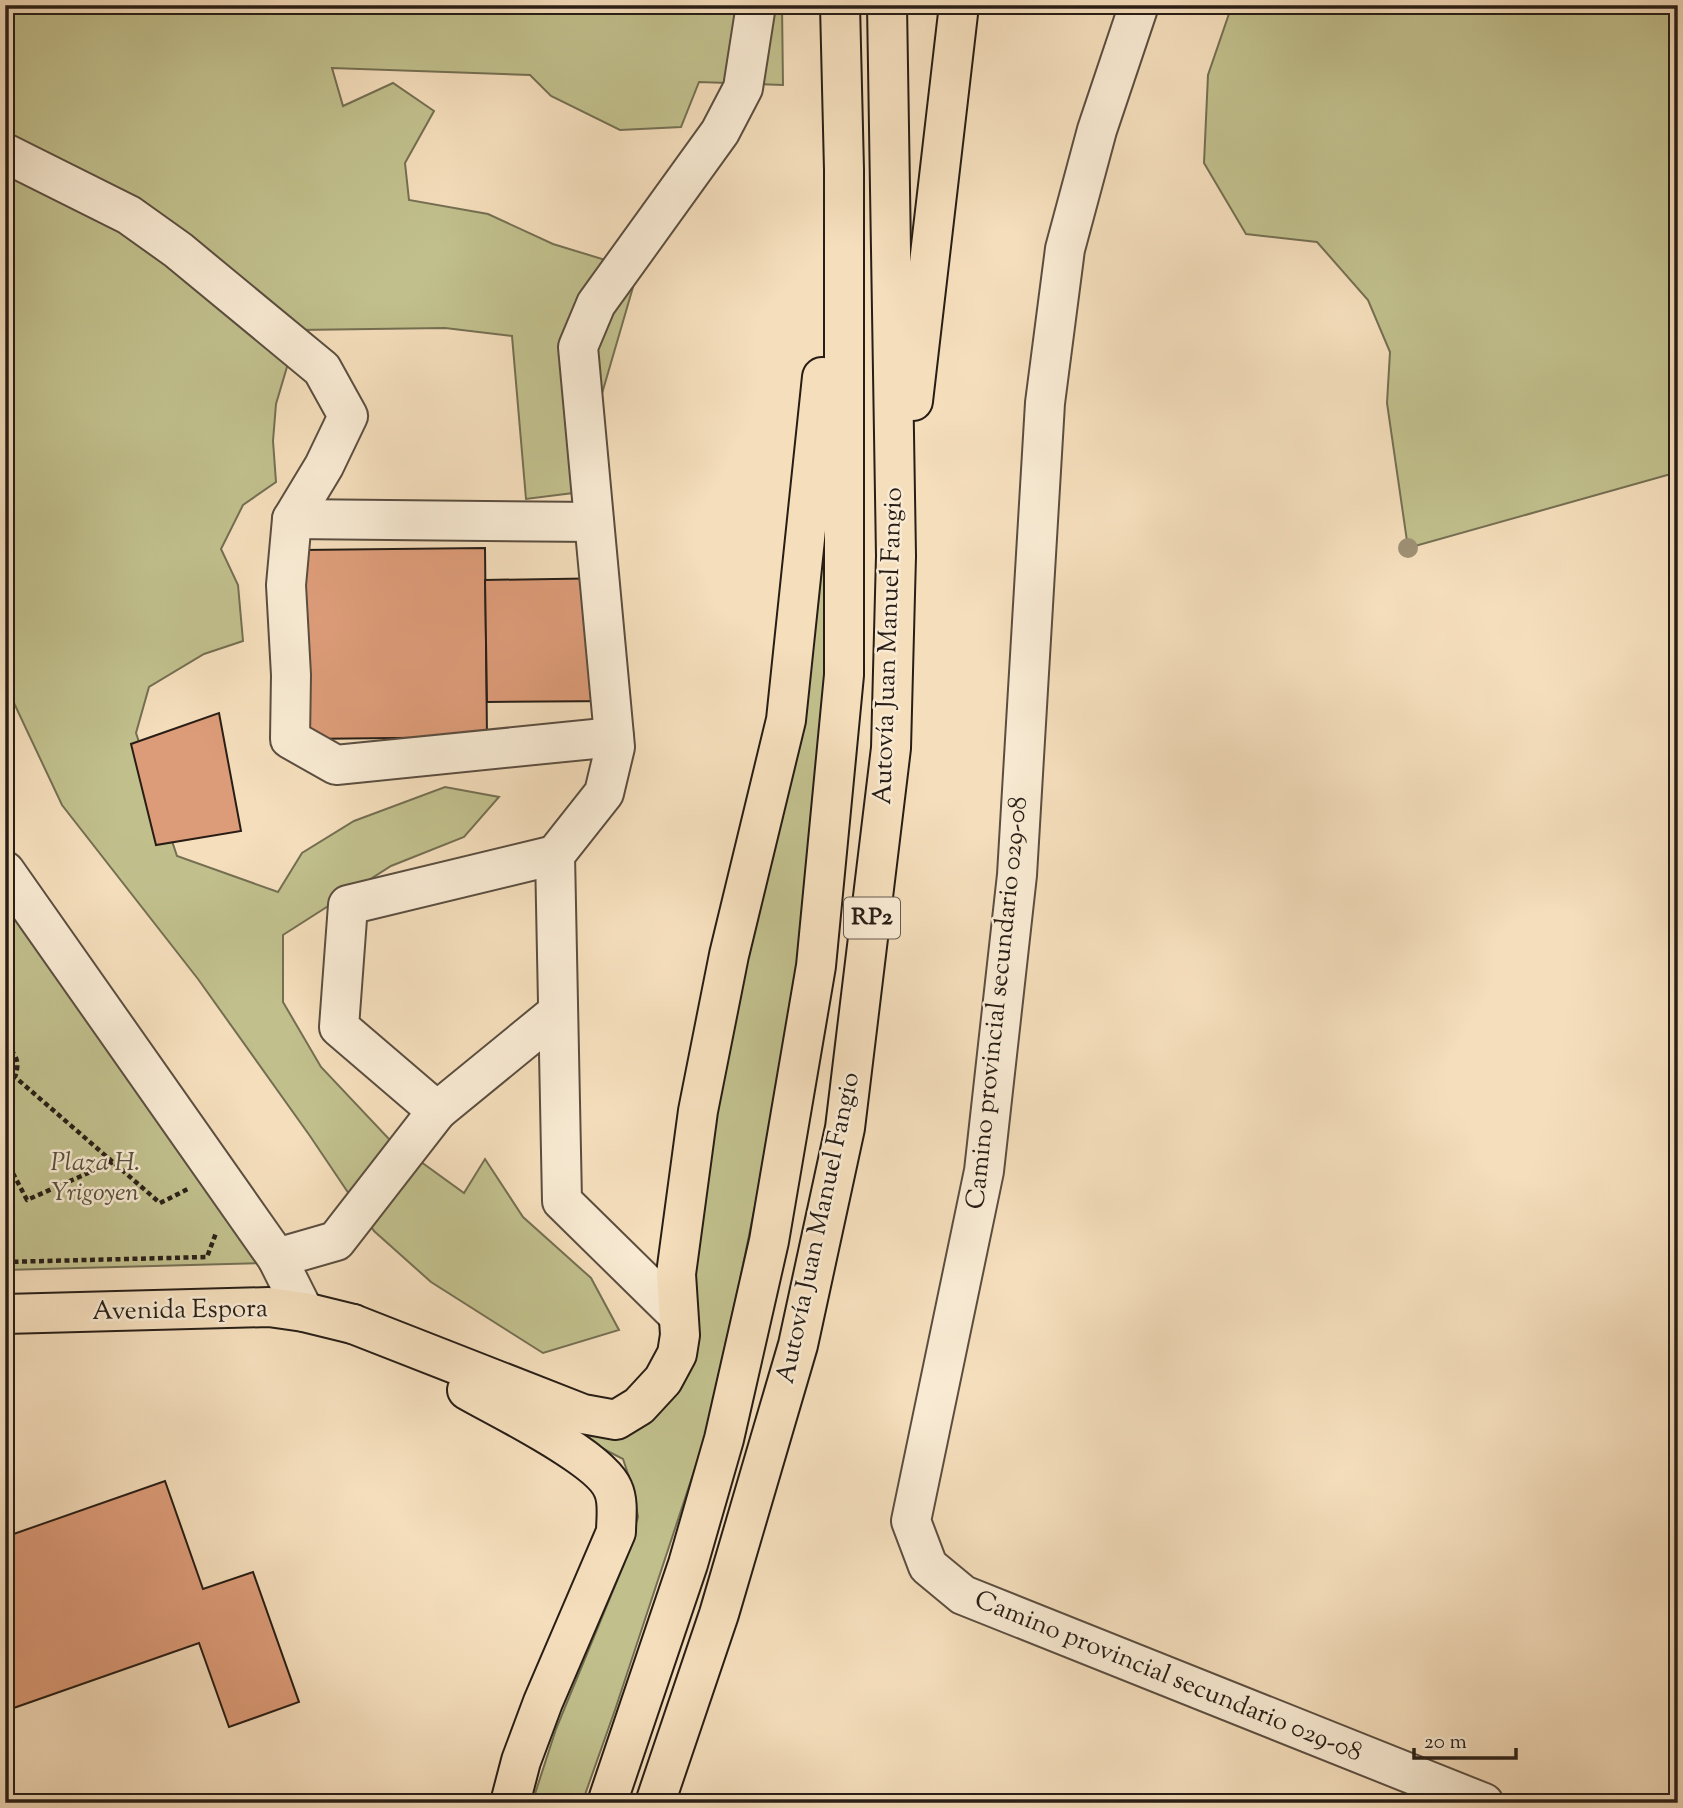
<svg xmlns="http://www.w3.org/2000/svg" width="1683" height="1808" font-family="'Sorts Mill Goudy',serif">
	<style>
		.green { fill: #c1c08d; stroke: #746f52; stroke-width: 2 }
		.building { fill: #dd9c79; stroke: #281e16; stroke-width: 2 }
		.lines { fill: none; stroke-linecap: round; stroke-linejoin: round }
		.minor-casing { stroke: #5b4e40; stroke-width: 42 }
		.major-casing { stroke: #281e16; stroke-width: 42 }
		.highway-casing { stroke: #281e16; stroke-width: 42 }
		.path { stroke: #281e16; stroke-width: 4.5; stroke-dasharray: 5 3.5; stroke-linecap: butt }
		.minor { stroke: #f8ead3; stroke-width: 38 }
		.major { stroke: #f5debc; stroke-width: 38 }
		.highway { stroke: #f5debc; stroke-width: 38 }
		.tree { fill: #9e8f74 }
		.labels { text-anchor: middle; dominant-baseline: central; stroke-width: 5; stroke-linejoin: round; paint-order: stroke }
		.shield { fill: #f8ead3; stroke: #665b4f; stroke-width: 2 }
		.shield-label { font-size: 24px; font-weight: bold; fill: #281e16 }
		.street-label { font-size: 26px; fill: #281e16; stroke: #f8ead3 }
		.park-label { font-size: 26px; font-style: italic; fill: #564f3a; stroke: #f8ead3 }
	</style>
	<rect width="100%" height="100%" fill="#f5debc"/>
	<filter id="stains"><feTurbulence type="fractalNoise" baseFrequency=".00286" numOctaves="4"/><feColorMatrix values="0 0 0 0 .2 0 0 0 0 .09 0 0 0 0 .02 0 0 0 .5 -.17"/></filter>
	<radialGradient id="worn" r=".72"><stop offset=".6" stop-color="#630" stop-opacity="0"/><stop offset="1" stop-color="#630" stop-opacity=".3"/></radialGradient>
	<g class="green">
		<polygon points="5,5 782,5 783,85 699,82 681,127 620,130 551,96 530,75 332,68 343,106 393,83 434,111 405,163 409,200 488,214 553,244 638,270 573,493 526,499 512,336 445,328 298,330 276,404 273,441 276,482 243,505 221,549 238,585 243,641 204,654 149,687 136,733 177,856 278,892 302,853 354,821 445,787 499,797 464,837 391,866 283,935 283,1002 321,1067 388,1138 464,1193 485,1159 523,1217 591,1278 619,1330 543,1353 431,1282 374,1231 310,1136 198,979 62,805 5,684"/>
		<polygon points="1232,5 1678,5 1678,472 1408,548 1387,403 1390,352 1368,300 1317,242 1246,234 1204,163 1208,75"/>
		<polygon points="829,469 825,668 813,845 783,1068 740,1280 704,1441 615,1710 582,1803 532,1803 556,1729 624,1564 638,1517 633,1489 623,1459 481,1385 616,1431 694,1282 717,1086"/>
		<polygon points="5,898 265,1263 5,1270"/>
	</g>
	<g class="building">
		<polygon points="485,548 487,737 303,739 301,550"/>
		<polygon points="616,578 617,701 487,702 485,580"/>
		<polygon points="219,713 241,831 156,845 131,744"/>
		<polygon points="165,1481 203,1589 253,1572 299,1702 229,1727 199,1643 5,1711 5,1537"/>
	</g>
	<g class="lines">
		<g class="minor-casing">
			<g id="minor">
				<polyline points="1139,5 1097,130 1065,249 1045,403 1017,875 984,1171 911,1521 928,1566 963,1595 1484,1803"/>
				<polyline points="5,153 129,215 178,250 322,369 348,416 324,466 292,519 286,585 291,675 290,739 336,765 614,737"/>
				<polyline points="292,519 594,522"/>
				<polyline points="555,855 348,905 339,1027 437,1111 558,1012"/>
				<polyline points="5,871 277,1258 304,1312"/>
				<polyline points="277,1258 336,1241 437,1111"/>
				<polyline points="678,1315 562,1201 555,855 604,793 615,747 578,347 596,304 720,132 743,88 756,5"/>
			</g>
		</g>
		<g class="major-casing">
			<polyline id="major" points="5,1314 269,1307 304,1312 353,1324"/>
		</g>
		<g class="highway-casing">
			<g id="highway">
				<polyline points="913,401 959,5"/>
				<polyline points="353,1324 583,1414 616,1420 639,1406 663,1380 677,1354 680,1335 676,1274 698,1111 729,955 786,720 822,377"/>
				<path d="M 467,1390 C 500,1409 600,1457 613,1489 C 619,1502 616,1519 616,1532 L 543,1702 L 521,1761 L 510,1803"/>
				<polyline points="607,1803 688,1564 724,1439 769,1241 816,966 844,675 844,170 840,5"/>
				<polyline points="655,1803 719,1614 798,1345 845,1128 891,748 896,556 887,5"/>
			</g>
		</g>
		<g class="path">
			<path d="M 5,1044 C 17,1055 20,1062 15,1077 L 160,1203 L 188,1189"/>
			<polyline points="5,1084 15,1077"/>
			<polyline points="5,1158 27,1200 113,1162"/>
			<polyline points="5,1262 207,1257 216,1233"/>
		</g>
		<use href="#minor" class="minor"/>
		<use href="#major" class="major"/>
		<use href="#highway" class="highway"/>
	</g>
	<circle class="tree" cx="1408" cy="548" r="10"/>
	<g class="labels">
		<rect class="shield" x="844" y="897.5" width="56" height="41" rx="5"/>
		<g class="shield-label">
			<text x="872" y="918">RP2</text>
		</g>
		<g class="street-label">
			<text transform="translate(889 646) rotate(-88)">Autovía Juan Manuel Fangio</text>
			<text transform="translate(998 1003) rotate(-84)">Camino provincial secundario 029-08</text>
			<text transform="translate(819 1228) rotate(-78)">Autovía Juan Manuel Fangio</text>
			<text transform="translate(180 1311) rotate(-1)">Avenida Espora</text>
			<text transform="translate(1168 1677) rotate(22)">Camino provincial secundario 029-08</text>
		</g>
		<g class="park-label">
			<text x="95" y="1163">Plaza H.<tspan x="95" dy="30">Yrigoyen</tspan></text>
		</g>
	</g>
	<rect width="1683" height="1808" fill="none" stroke="#f5debc" stroke-width="28"/>
	<rect x="7" y="7" width="1669" height="1794" fill="none" stroke="#281e16" stroke-width="3.5"/>
	<rect x="14" y="14" width="1655" height="1780" fill="none" stroke="#281e16" stroke-width="2"/>
	<path d="M1414 1748v10h102v-10" fill="none" stroke="#281e16" stroke-width="3.5"/>
	<text x="1424" y="1748" font-size="21" fill="#281e16" stroke="#f8ead3" stroke-width="5" paint-order="stroke">20 m</text>
	<rect width="100%" height="100%" filter="url(#stains)"/>
	<rect width="100%" height="100%" fill="url(#worn)"/>
</svg>
